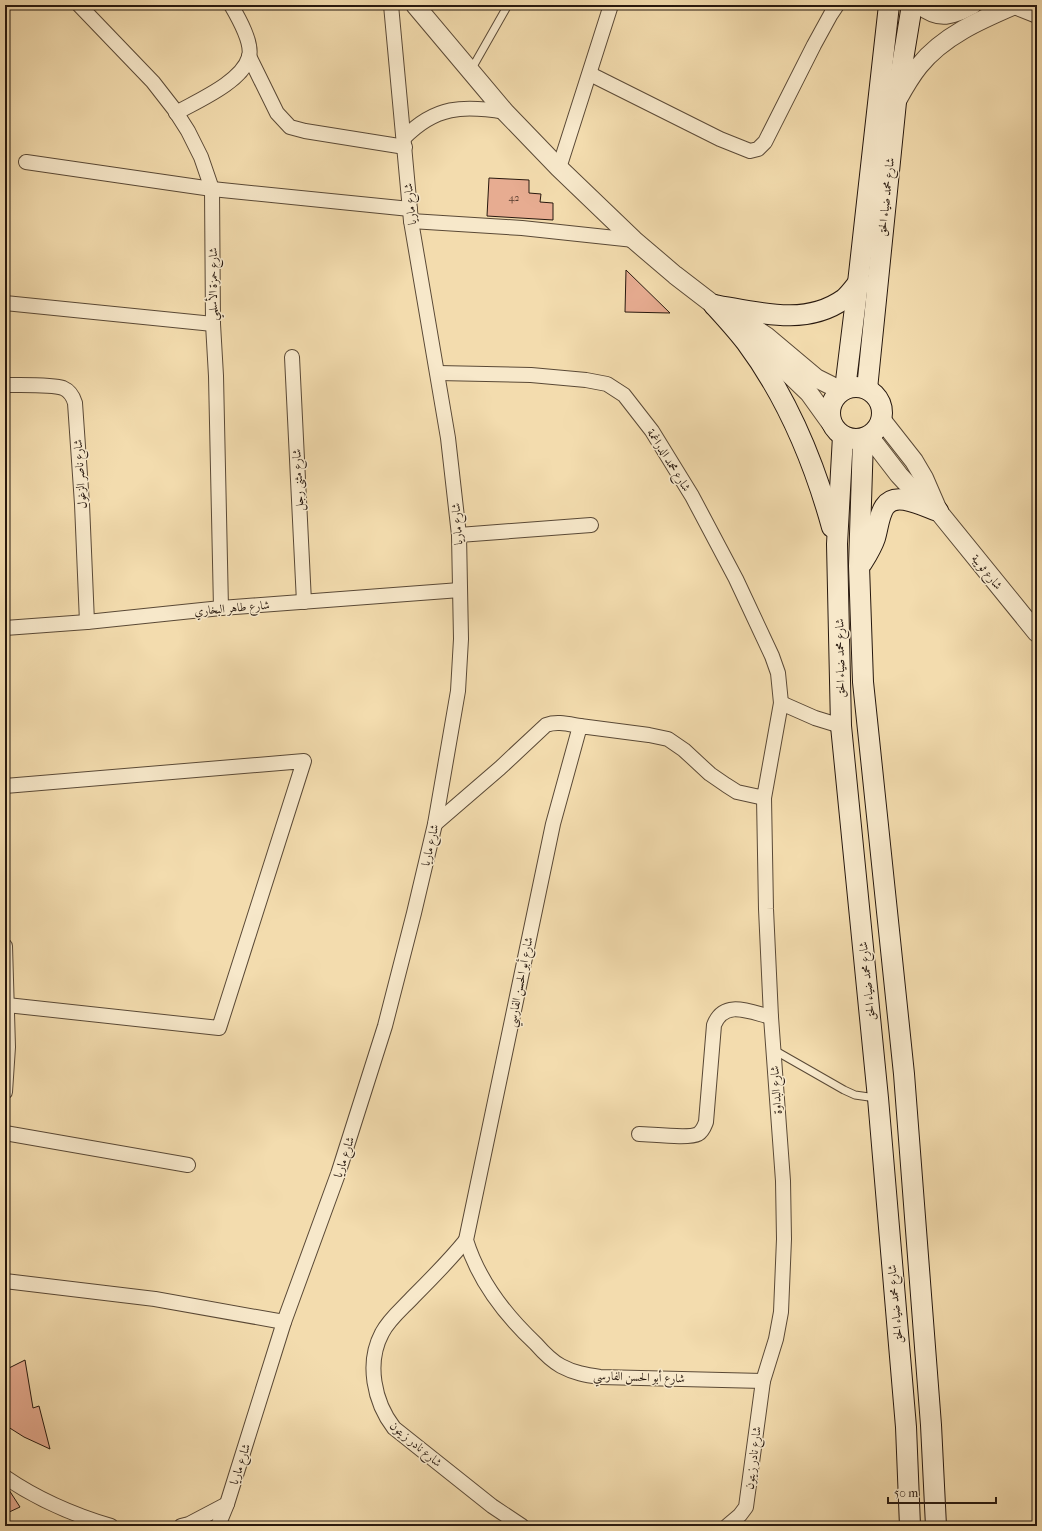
<svg xmlns="http://www.w3.org/2000/svg" width="1042" height="1531" font-family="'IM FELL French Canon',Amiri,serif">
	<style>
		.building { fill: #e7ac91; stroke: #27180e }
		.lines { fill: none; stroke-linecap: round; stroke-linejoin: round }
		.service-casing { stroke: #5a4936; stroke-width: 9 }
		.minor-casing { stroke: #5a4936; stroke-width: 16 }
		.tertiary-casing { stroke: #5a4936; stroke-width: 20 }
		.secondary-casing { stroke: #27180e; stroke-width: 22 }
		.service { stroke: #f7e8ca; stroke-width: 7 }
		.minor { stroke: #f7e8ca; stroke-width: 14 }
		.tertiary { stroke: #f7e8ca; stroke-width: 18 }
		.secondary { stroke: #f7e8ca; stroke-width: 20 }
		.labels { text-anchor: middle; dominant-baseline: central; stroke-width: 3; stroke-linejoin: round; paint-order: stroke }
		.number-label { font-size: 10px; fill: #573d2f }
		.street-label { font-size: 12px; fill: #27180e; stroke: #f7e8ca }
	</style>
	<rect width="100%" height="100%" fill="#f3dcae"/>
	<filter id="stains"><feTurbulence type="fractalNoise" baseFrequency=".005" numOctaves="4"/><feColorMatrix values="0 0 0 0 .2 0 0 0 0 .09 0 0 0 0 .02 0 0 0 .5 -.17"/></filter>
	<radialGradient id="worn" r=".72"><stop offset=".6" stop-color="#630" stop-opacity="0"/><stop offset="1" stop-color="#630" stop-opacity=".3"/></radialGradient>
	<g class="building">
		<polygon points="489,178 529,180 529,193 541,194 540,202 553,203 553,220 487,216"/>
		<polygon points="626,270 670,313 625,312"/>
		<polygon points="25,1360 33,1408 39,1406 50,1449 24,1437 5,1425 5,1370"/>
		<polygon points="5,1487 9,1490 20,1507 5,1514"/>
	</g>
	<g class="lines">
		<g class="service-casing">
			<g id="service">
				<polyline points="471,70 508,5"/>
				<polyline points="774,1050 844,1090 855,1095 876,1098"/>
			</g>
		</g>
		<g class="minor-casing">
			<g id="minor">
				<polyline points="79,5 153,82 174,109 188,131 201,157 212,189 213,324 216,376 221,608"/>
				<polyline points="1012,6 1037,16"/>
				<polyline points="249,56 277,113 290,127 305,131 405,147"/>
				<polyline points="590,74 720,139 750,151 758,149 765,142 814,45 831,14 837,5"/>
				<path d="M 176,113 C 197,101 242,82 249,57 C 253,43 238,17 231,5"/>
				<path d="M 404,138 C 435,106 463,105 505,112"/>
				<polyline points="26,162 212,189 410,209"/>
				<polyline points="559,168 611,5"/>
				<polyline points="411,221 522,228 634,240"/>
				<polyline points="5,303 213,324"/>
				<polyline points="292,357 304,602"/>
				<polyline points="438,373 531,375 586,380 607,384 624,395 652,431 692,496 736,579 772,656 778,673 781,703"/>
				<path d="M 5,385 C 18,385 53,384 63,388 C 70,391 73,396 75,403 L 82,504 L 87,622"/>
				<polyline points="459,535 591,525"/>
				<polyline points="5,628 87,622 221,608 460,590"/>
				<polyline points="5,786 304,761 219,1028 7,1005"/>
				<path d="M 435,824 L 500,768 L 546,725 C 557,721 568,724 580,726"/>
				<polyline points="5,946 8,1047 5,1092"/>
				<polyline points="5,1133 188,1165"/>
				<path d="M 639,1134 C 650,1134 689,1139 698,1134 C 703,1131 704,1127 706,1122 L 714,1025 C 724,999 750,1012 771,1017"/>
				<path d="M 466,1240 C 450,1260 432,1278 414,1296 C 403,1308 389,1319 382,1333 C 366,1363 374,1402 394,1428 L 492,1506 L 522,1526"/>
				<polyline points="5,1281 155,1299 284,1322"/>
				<path d="M 763,1381 L 600,1377 C 586,1375 574,1373 561,1366 C 552,1361 543,1352 536,1344 C 505,1315 479,1282 466,1240 L 553,824 L 580,726 L 649,735 L 668,739 L 684,750 L 710,774 L 726,785 L 737,792 L 764,798 L 781,703 L 815,718 L 841,726"/>
				<path d="M 5,1477 C 37,1499 74,1515 111,1526"/>
				<polyline points="181,1526 189,1524 227,1504"/>
				<polyline points="218,1526 227,1504 284,1322 338,1174 385,1026 414,913 435,824 458,691 461,639 459,535 448,438 411,221 391,5"/>
				<polyline points="727,1526 740,1515 746,1507 763,1381 776,1339 781,1312 784,1239 783,1181 771,1017 766,909 764,798"/>
			</g>
		</g>
		<g class="tertiary-casing">
			<g id="tertiary">
				<polyline points="415,5 505,112 559,168 634,240 675,275 714,305 743,324 751,326 766,336 816,378 842,391"/>
				<path d="M 920,5 C 940,21 952,15 972,5"/>
				<path d="M 898,99 C 904,88 911,76 919,66 C 943,36 980,20 1015,5"/>
				<polyline points="762,348 809,393 832,425"/>
				<polyline points="881,419 914,461 924,478 937,508"/>
				<polyline points="869,436 899,475 912,489 938,511 1037,633"/>
			</g>
		</g>
		<g class="secondary-casing">
			<g id="secondary">
				<path d="M 714,305 C 725,317 736,329 746,342 C 787,397 814,462 832,527"/>
				<path d="M 714,305 C 757,312 805,327 844,299 C 849,295 854,288 858,283 L 861,283"/>
				<circle cx="856" cy="413" r="26"/>
				<polyline points="845,389 858,283 889,5"/>
				<polyline points="867,389 896,102 912,5"/>
				<polyline points="843,436 837,544 841,726 878,1098 906,1427 910,1526"/>
				<polyline points="863,439 859,566 863,682 904,1074 931,1425 936,1526"/>
				<path d="M 862,563 C 867,555 872,547 875,538 C 880,522 879,495 905,500 C 916,502 927,507 938,511"/>
			</g>
		</g>
		<use href="#service" class="service"/>
		<use href="#minor" class="minor"/>
		<use href="#tertiary" class="tertiary"/>
		<use href="#secondary" class="secondary"/>
	</g>
	<g class="labels">
		<g class="number-label">
			<text x="514" y="198">42</text>
		</g>
		<g class="street-label">
			<text transform="translate(886 197) rotate(-84)">شارع محمد ضياء الحق</text>
			<text transform="translate(410 204) rotate(-96)">شارع ماريا</text>
			<text transform="translate(213 284) rotate(-90)">شارع حمزة الأسلمي</text>
			<text transform="translate(669 460) rotate(58)">شارع محمد الدراغمة</text>
			<text transform="translate(80 474) rotate(-94)">شارع ناصر الزغول</text>
			<text transform="translate(298 480) rotate(-93)">شارع مثنى رجل</text>
			<text transform="translate(457 524) rotate(-94)">شارع ماريا</text>
			<text transform="translate(987 572) rotate(51)">شارع ثويبة</text>
			<text transform="translate(232 608) rotate(-5)">شارع طاهر البخاري</text>
			<text transform="translate(840 658) rotate(-91)">شارع محمد ضياء الحق</text>
			<text transform="translate(430 845) rotate(-77)">شارع ماريا</text>
			<text transform="translate(867 981) rotate(-96)">شارع محمد ضياء الحق</text>
			<text transform="translate(520 982) rotate(-79)">شارع أبو الحسن الفارسي</text>
			<text transform="translate(776 1090) rotate(-94)">شارع البداوة</text>
			<text transform="translate(344 1157) rotate(-72)">شارع ماريا</text>
			<text transform="translate(895 1304) rotate(-95)">شارع محمد ضياء الحق</text>
			<text transform="translate(639 1377) rotate(2)">شارع أبو الحسن الفارسي</text>
			<text transform="translate(416 1444) rotate(40)">شارع نادر زيتون</text>
			<text transform="translate(753 1458) rotate(-83)">شارع نادر زيتون</text>
			<text transform="translate(240 1464) rotate(-72)">شارع ماريا</text>
		</g>
	</g>
	<rect width="1042" height="1531" fill="none" stroke="#f3dcae" stroke-width="20"/>
	<rect x="6" y="6" width="1030" height="1519" fill="none" stroke="#27180e" stroke-width="2"/>
	<rect x="10" y="10" width="1022" height="1511" fill="none" stroke="#27180e"/>
	<path d="M888 1497v6h108v-6" fill="none" stroke="#27180e" stroke-width="2"/>
	<text x="894" y="1497" font-size="12" fill="#27180e" stroke="#f7e8ca" stroke-width="3" paint-order="stroke">50 m</text>
	<rect width="100%" height="100%" filter="url(#stains)"/>
	<rect width="100%" height="100%" fill="url(#worn)"/>
</svg>
